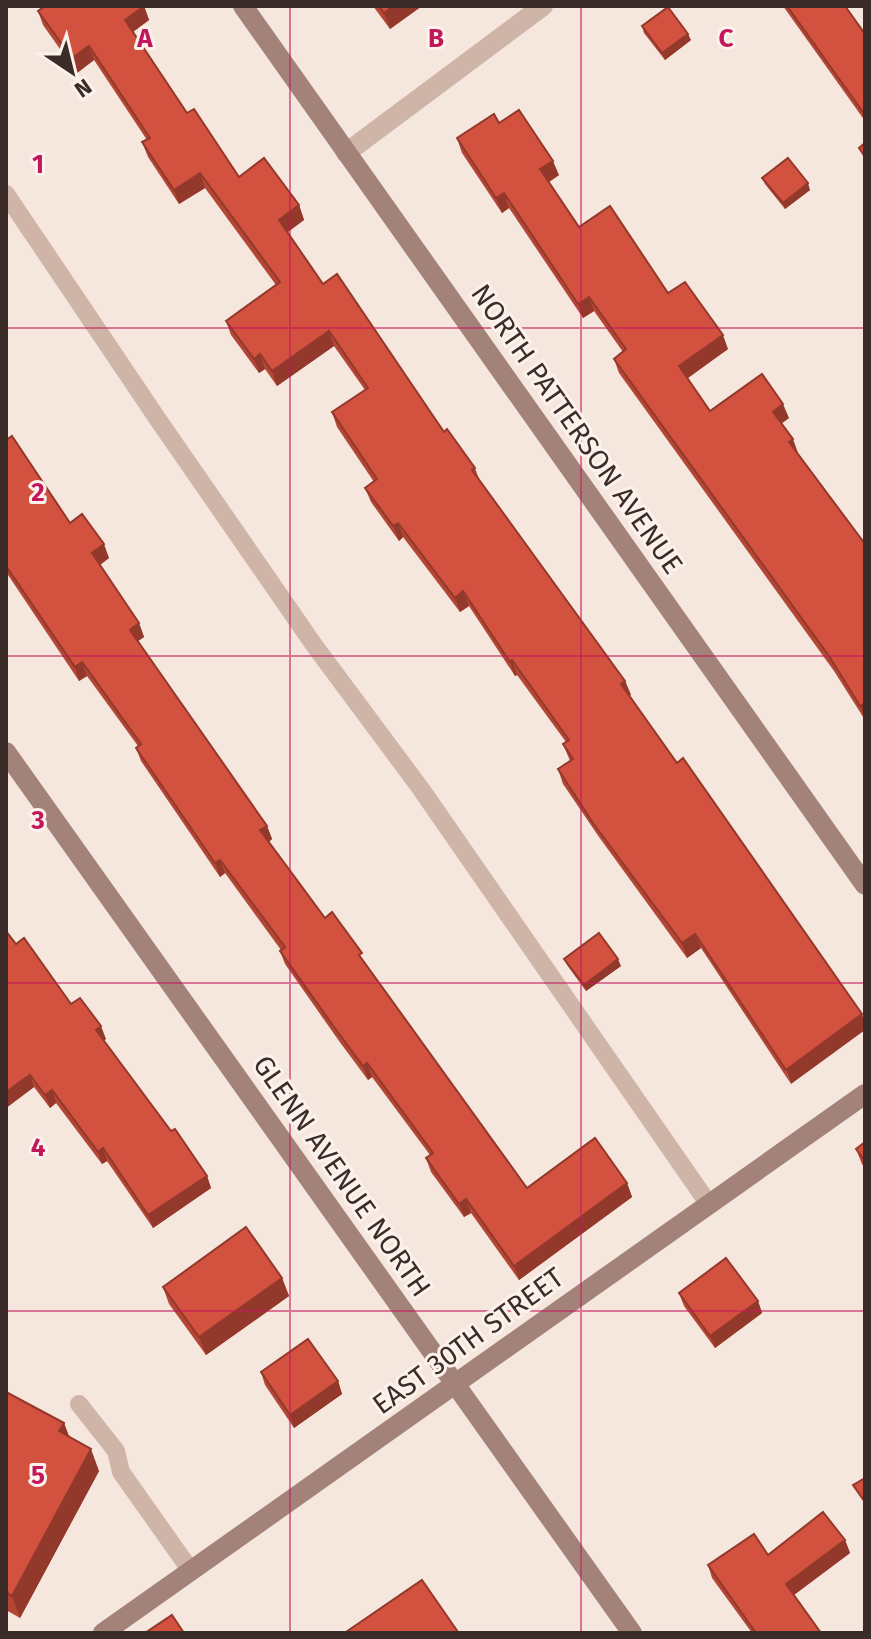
<svg xmlns="http://www.w3.org/2000/svg" width="871" height="1639" font-family="'Fira Sans',sans-serif">
	<style>
		.lines { fill: none; stroke-linecap: round; stroke-linejoin: round }
		.lane { stroke: #cfb5a8; stroke-width: 18 }
		.street { stroke: #cfb5a8; stroke-width: 20 }
		.secondary { stroke: #a38379; stroke-width: 20 }
		.wall { fill: #b54636 }
		.shaded-wall { fill: #93392c }
		.building { fill: #d2513f; stroke: #93392c; stroke-width: 2 }
		.grid { fill: none; stroke: #c2185b; stroke-width: 2; stroke-opacity: 0.55 }
		.labels { text-anchor: middle; dominant-baseline: central; stroke-width: 6; stroke-linejoin: round; paint-order: stroke }
		.street-label { font-size: 28px; fill: #3b2c29; stroke: #fcf2eb }
		.grid-label { font-size: 26px; text-anchor: middle; font-weight: bold; fill: #c2185b; stroke: #fcf2eb; stroke-width: 6; stroke-linejoin: round; paint-order: stroke }
	</style>
	<rect width="100%" height="100%" fill="#f5e7de"/>
	<g class="lines">
		<g class="lane">
			<polyline points="6,194 159,421 314,645 421,789 708,1203"/>
			<polyline points="79,1404 116,1451 121,1472 191,1571"/>
		</g>
		<polyline class="street" points="346,153 543,6"/>
		<g class="secondary">
			<polyline points="243,6 865,885"/>
			<polyline points="6,752 632,1633"/>
			<polyline points="103,1633 865,1094"/>
		</g>
	</g>
	<g class="wall">
		<polygon points="144,6 149,20 133,32 187,113 239,177 299,205 304,220 287,232 323,284 444,432 475,468 479,479 625,681 631,695 629,696 677,763 791,1084 701,948 687,958 599,837 563,784 558,769 570,761 563,744 566,742 517,675 515,676 469,606 460,612 403,537 399,541 371,502 365,488 374,482 337,427 332,412 365,390 334,346 277,386 265,369 259,373 231,335 226,321 276,285 205,188 179,204 148,157 142,142 147,140 94,60 77,73 43,25 38,11"/>
		<polygon points="373,6 422,6 390,29"/>
		<polygon points="783,6 845,6 865,34 865,121"/>
		<polygon points="642,26 691,40 665,60 644,33"/>
		<polygon points="499,123 559,175 549,182 579,227 668,293 728,349 687,378 710,411 789,418 782,423 798,454 865,544 865,720 834,671 619,373 614,359 623,352 594,311 583,318 509,208 502,213 462,153 457,138"/>
		<polygon points="762,178 810,190 785,209 765,184"/>
		<polygon points="6,440 70,523 109,558 100,565 139,623 144,637 138,641 267,826 272,839 269,842 325,918 366,966 527,1188 627,1183 632,1197 519,1280 471,1213 464,1217 431,1172 426,1158 430,1155 372,1077 368,1080 339,1041 285,964 280,951 281,950 225,873 220,877 141,761 136,748 138,746 87,676 79,681 6,572"/>
		<polygon points="16,944 71,1004 106,1039 103,1040 171,1131 207,1176 211,1188 153,1228 107,1161 102,1164 56,1103 50,1108 34,1087 6,1108"/>
		<polygon points="564,959 621,966 586,991 567,965"/>
		<polygon points="865,1142 865,1168 862,1164 856,1149"/>
		<polygon points="282,1278 289,1296 206,1355 169,1304 163,1287"/>
		<polygon points="679,1293 758,1301 762,1313 715,1348 684,1306"/>
		<polygon points="261,1372 338,1381 342,1394 294,1428 265,1385"/>
		<polygon points="6,1392 64,1423 69,1436 99,1471 20,1618 6,1610"/>
		<polygon points="845,1540 850,1553 794,1595 821,1633 752,1633 712,1578 708,1565"/>
	</g>
	<g class="shaded-wall">
		<polygon points="144,6 149,20 130,34 125,20"/>
		<polygon points="393,6 422,6 390,29 384,13"/>
		<polygon points="688,34 691,40 665,60 662,53"/>
		<polygon points="89,46 94,60 77,73 72,58"/>
		<polygon points="553,161 559,175 546,184 540,169"/>
		<polygon points="200,173 205,188 179,204 174,190"/>
		<polygon points="808,183 810,190 785,209 783,203"/>
		<polygon points="504,193 509,208 502,213 496,198"/>
		<polygon points="299,205 304,220 284,235 279,220"/>
		<polygon points="589,297 594,311 583,318 578,304"/>
		<polygon points="329,331 334,346 277,386 272,371"/>
		<polygon points="723,335 728,349 684,381 679,366"/>
		<polygon points="260,354 265,369 259,373 254,359"/>
		<polygon points="783,404 789,418 778,426 773,412"/>
		<polygon points="793,439 798,453 789,442"/>
		<polygon points="398,523 403,537 399,541 393,526"/>
		<polygon points="104,544 109,558 97,567 92,553"/>
		<polygon points="463,591 469,606 460,612 455,598"/>
		<polygon points="139,623 144,637 135,643 130,630"/>
		<polygon points="512,660 517,675 515,676 510,662"/>
		<polygon points="82,662 87,676 79,681 75,667"/>
		<polygon points="625,681 631,695 626,698 621,684"/>
		<polygon points="865,703 865,719 860,706"/>
		<polygon points="267,826 272,839 265,844 260,830"/>
		<polygon points="220,860 225,873 220,877 215,863"/>
		<polygon points="695,934 701,948 687,958 682,943"/>
		<polygon points="618,959 621,966 586,991 584,985"/>
		<polygon points="862,1014 865,1022 865,1030 791,1084 786,1070"/>
		<polygon points="101,1026 106,1039 100,1043 96,1030"/>
		<polygon points="367,1063 372,1077 368,1080 363,1066"/>
		<polygon points="30,1075 34,1087 6,1108 6,1092"/>
		<polygon points="52,1090 56,1103 50,1108 45,1095"/>
		<polygon points="103,1148 107,1161 102,1164 98,1152"/>
		<polygon points="207,1176 211,1188 153,1228 148,1215"/>
		<polygon points="627,1183 632,1197 519,1280 514,1266"/>
		<polygon points="466,1199 471,1213 464,1217 459,1204"/>
		<polygon points="282,1278 289,1296 206,1355 199,1337"/>
		<polygon points="758,1301 762,1313 715,1348 710,1336"/>
		<polygon points="338,1381 342,1394 294,1428 290,1415"/>
		<polygon points="64,1423 72,1445 59,1431"/>
		<polygon points="91,1449 99,1471 20,1618 12,1596"/>
		<polygon points="845,1540 850,1553 791,1597 786,1584"/>
	</g>
	<g class="building">
		<polygon points="45,6 144,6 125,20 187,113 194,109 239,177 264,158 299,205 279,220 323,284 337,274 444,432 447,429 475,468 472,470 625,681 621,684 677,763 683,758 862,1014 786,1070 695,934 682,943 593,823 558,769 573,759 563,744 569,740 512,660 510,662 463,591 455,598 398,523 393,526 365,488 377,479 332,412 368,388 329,331 272,371 260,354 254,359 226,321 280,282 200,173 174,190 142,142 150,138 89,46 72,58 38,11"/>
		<polygon points="379,6 393,6 384,13"/>
		<polygon points="787,6 845,6 865,34 865,115"/>
		<polygon points="668,7 688,34 662,53 642,26"/>
		<polygon points="519,110 553,161 540,169 579,227 610,206 668,293 685,282 723,335 679,366 710,411 762,374 783,404 773,412 793,439 789,442 865,544 865,703 860,706 829,656 614,359 626,349 589,297 578,304 504,193 496,198 457,138 494,114 499,123"/>
		<polygon points="865,143 865,157 859,148"/>
		<polygon points="788,158 808,183 783,203 762,178"/>
		<polygon points="12,436 70,523 82,514 104,544 92,553 139,623 130,630 267,826 260,830 325,918 332,912 362,953 359,955 527,1188 595,1138 627,1183 514,1266 466,1199 459,1204 426,1158 433,1153 367,1063 363,1066 334,1027 280,951 285,947 220,860 215,863 136,748 141,744 82,662 75,667 6,566 6,440"/>
		<polygon points="6,931 16,944 24,938 71,1004 80,998 101,1026 96,1030 171,1131 175,1129 207,1176 148,1215 103,1148 98,1152 52,1090 45,1095 30,1075 6,1092"/>
		<polygon points="599,933 618,959 584,985 564,959"/>
		<polygon points="865,1142 865,1161 856,1149"/>
		<polygon points="246,1227 282,1278 199,1337 163,1287"/>
		<polygon points="726,1258 758,1301 710,1336 679,1293"/>
		<polygon points="308,1339 338,1381 290,1415 261,1372"/>
		<polygon points="6,1392 64,1423 59,1431 91,1449 12,1596 6,1592"/>
		<polygon points="865,1478 865,1502 853,1485"/>
		<polygon points="823,1512 845,1540 786,1584 821,1633 756,1633 708,1565 754,1534 768,1555"/>
		<polygon points="422,1580 458,1632 346,1633 346,1632"/>
		<polygon points="172,1615 184,1633 145,1633"/>
	</g>
	<path class="grid" d="M 290,6 L 290,1633M 581,6 L 581,1633M 6,328 L 865,328M 6,656 L 865,656M 6,983 L 865,983M 6,1311 L 865,1311"/>
	<g class="labels">
		<g class="street-label">
			<text transform="translate(577 429) rotate(55)">NORTH PATTERSON AVENUE</text>
			<text transform="translate(342 1176) rotate(55)">GLENN AVENUE NORTH</text>
			<text transform="translate(468 1341) rotate(-36)">EAST 30TH STREET</text>
		</g>
	</g>
	<g class="grid-label">
		<text x="145" y="47">A</text>
		<text x="436" y="47">B</text>
		<text x="726" y="47">C</text>
		<text x="38" y="173">1</text>
		<text x="38" y="501">2</text>
		<text x="38" y="829">3</text>
		<text x="38" y="1156">4</text>
		<text x="38" y="1484">5</text>
	</g>
	<rect width="871" height="1639" fill="none" stroke="#3b2c29" stroke-width="16"/>
	<g transform="translate(72 72) rotate(145)" stroke="#fcf2eb" stroke-width="6" paint-order="stroke">
	<path d="M0-6L14 30L0 20L-14 30Z" fill="#3b2c29"/>
	<text y="-12" font-size="22" font-weight="bold" text-anchor="middle" fill="#3b2c29">N</text>
	</g>
</svg>
